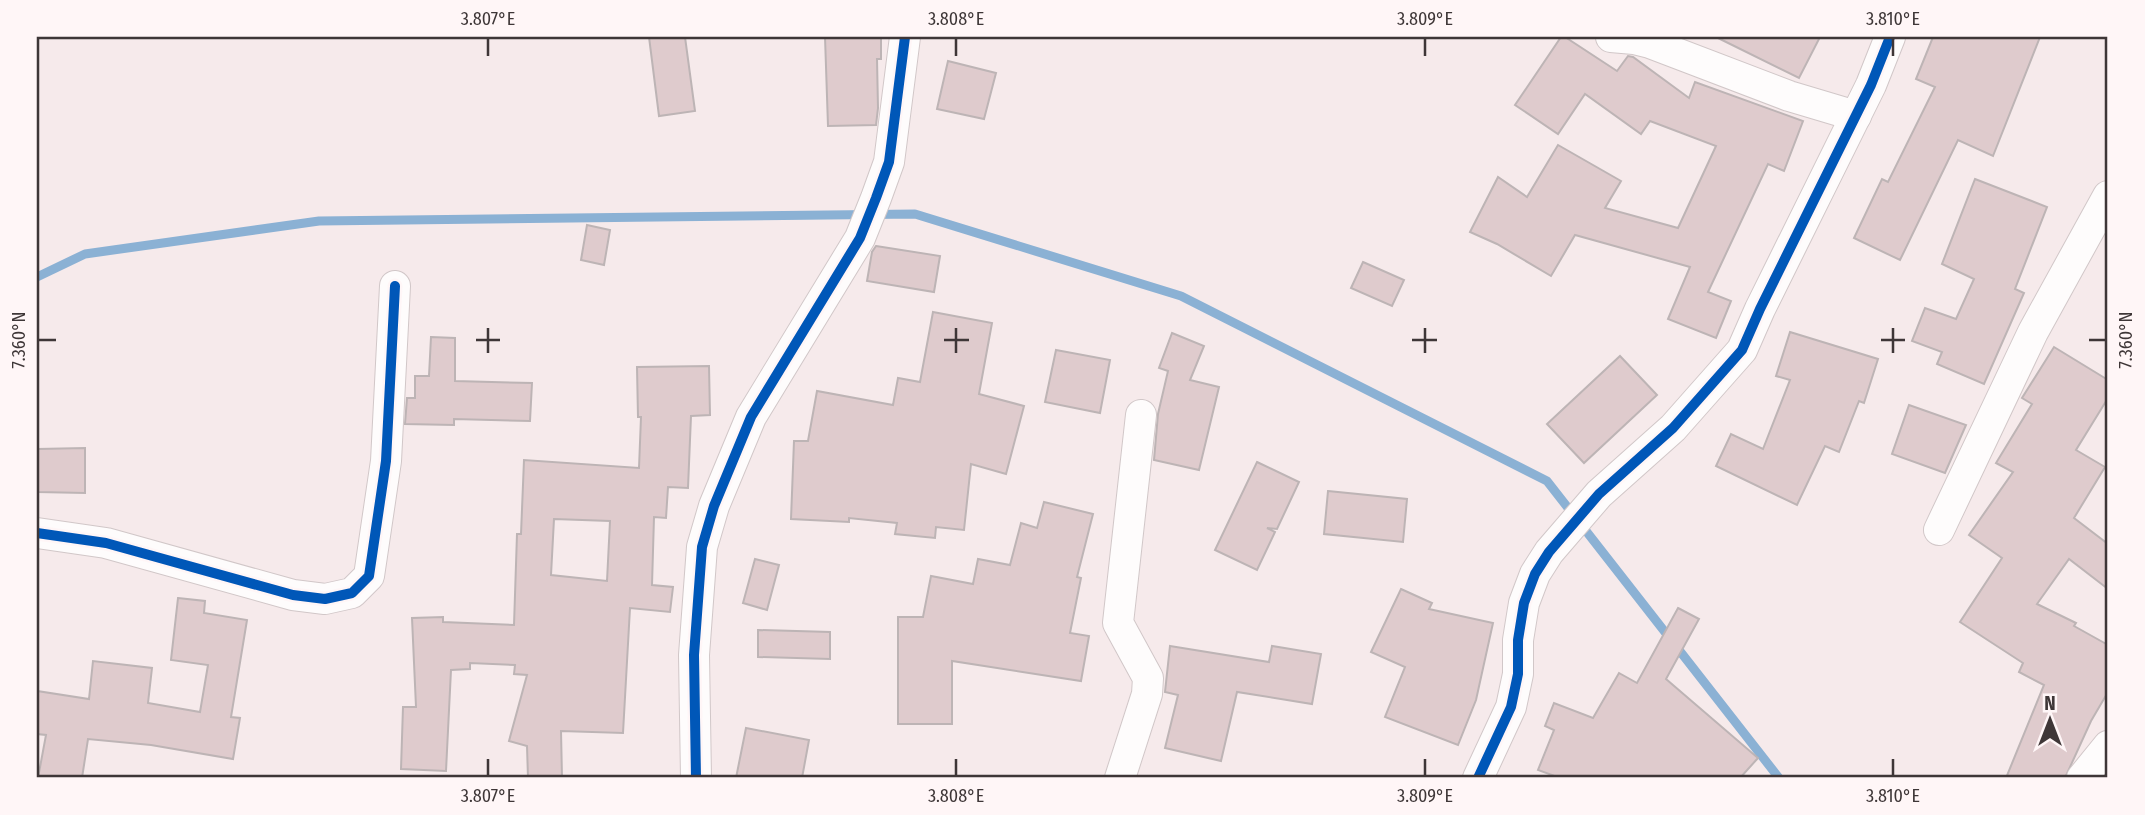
<svg xmlns="http://www.w3.org/2000/svg" width="2145" height="815" font-family="'Fira Sans Condensed',sans-serif">
	<style>
		.lines { fill: none; stroke-linecap: round; stroke-linejoin: round }
		.stream { stroke: #8bb1d4; stroke-width: 9 }
		.building { fill: #dfcbcd; stroke: #bdb4b5; stroke-width: 2; fill-rule: evenodd }
		.minor-casing { stroke: #d1c7c8; stroke-width: 32 }
		.minor { stroke: #fefcfc; stroke-width: 30 }
		.cycleway-casing { stroke: #fff6f7; stroke-width: 15 }
		.cycleway { stroke: #0057b8; stroke-width: 10 }
		.ticks { fill: none; stroke: #3e3637; stroke-width: 2.5 }
		.neatline { fill: none; stroke: #3e3637; stroke-width: 2.5 }
		.ticks-label { font-size: 18px; text-anchor: middle; fill: #3e3637 }
	</style>
	<rect width="100%" height="100%" fill="#f6eaeb"/>
	<g class="lines">
		<polyline class="stream" points="37,277 85,254 319,221 915,214 1181,296 1547,481 1779,778"/>
	</g>
	<g class="building">
		<polygon points="649,37 685,37 695,111 659,116"/>
		<polygon points="825,37 881,37 881,59 877,59 878,108 876,125 828,126"/>
		<polygon points="1561,37 1565,37 1617,71 1628,56 1633,57 1689,98 1695,82 1803,121 1784,171 1768,164 1708,292 1731,301 1716,338 1668,319 1690,267 1575,235 1551,276 1497,244 1470,232 1498,177 1527,197 1558,145 1621,181 1605,208 1678,228 1716,146 1650,121 1641,134 1585,94 1558,134 1515,105"/>
		<polygon points="1716,37 1820,37 1799,78"/>
		<polygon points="1933,37 2040,37 1993,156 1958,140 1900,260 1854,238 1882,179 1888,182 1935,87 1916,79"/>
		<polygon points="948,61 996,73 984,119 937,109"/>
		<polygon points="1975,179 2047,207 2015,289 2024,293 1984,384 1937,364 1942,352 1912,341 1925,308 1956,319 1974,279 1942,264"/>
		<polygon points="587,225 610,230 604,265 581,260"/>
		<polygon points="876,246 940,256 934,292 867,281 872,252"/>
		<polygon points="1363,262 1404,280 1392,306 1351,288"/>
		<polygon points="933,312 992,323 979,394 1024,406 1006,474 971,464 964,530 936,527 935,538 895,534 897,523 849,518 849,522 791,519 794,441 808,441 817,391 893,405 898,378 920,382"/>
		<polygon points="1790,332 1878,359 1864,403 1859,401 1839,452 1825,446 1797,505 1716,466 1731,434 1763,449 1790,380 1776,376"/>
		<polygon points="1172,333 1204,346 1190,380 1219,387 1199,470 1154,460 1158,414 1168,371 1159,368"/>
		<polygon points="431,337 455,338 455,381 532,383 530,421 454,419 454,425 405,424 407,398 415,398 415,376 429,376"/>
		<polygon points="2054,347 2108,380 2108,398 2076,450 2105,467 2074,518 2108,544 2108,589 2069,559 2037,604 2076,623 2074,626 2108,645 2108,692 2091,721 2065,778 2006,778 2044,685 2019,672 2023,663 1960,622 2002,558 1969,535 2013,472 1996,463 2032,404 2022,398"/>
		<polygon points="1056,350 1110,360 1100,413 1045,402"/>
		<polygon points="1620,356 1657,395 1584,463 1547,424"/>
		<path d="M 709,366 L 710,415 L 691,416 L 688,488 L 668,487 L 666,518 L 654,517 L 652,585 L 673,587 L 670,612 L 630,608 L 623,733 L 561,731 L 562,778 L 528,778 L 527,746 L 509,741 L 527,675 L 514,674 L 515,665 L 470,663 L 470,669 L 451,670 L 446,771 L 401,769 L 403,707 L 416,707 L 412,618 L 443,617 L 443,622 L 514,625 L 517,534 L 521,534 L 524,460 L 639,468 L 641,417 L 638,417 L 637,367 ZM 554,519 L 610,521 L 607,581 L 551,575 Z"/>
		<polygon points="1909,405 1966,425 1945,473 1892,454"/>
		<polygon points="85,448 85,493 38,492 38,449"/>
		<polygon points="1257,462 1299,482 1277,529 1267,528 1275,532 1257,570 1215,550"/>
		<polygon points="1328,491 1407,499 1403,542 1324,534"/>
		<polygon points="1044,502 1093,514 1077,577 1081,578 1070,633 1089,636 1081,681 952,661 952,724 898,724 898,617 923,617 931,576 973,584 978,559 1010,565 1021,523 1037,528"/>
		<polygon points="755,559 779,565 767,610 743,603"/>
		<polygon points="1401,589 1432,603 1429,609 1493,623 1476,700 1458,745 1385,717 1405,667 1371,652"/>
		<polygon points="178,598 205,601 204,613 247,620 231,717 240,718 233,759 151,745 88,739 82,778 38,778 46,735 37,734 37,691 89,699 93,661 152,668 148,703 200,712 208,665 171,660"/>
		<polygon points="1678,608 1699,619 1666,679 1758,758 1740,778 1560,778 1538,770 1554,730 1545,726 1554,703 1593,718 1619,673 1637,683"/>
		<polygon points="758,630 830,632 830,659 758,657"/>
		<polygon points="1170,646 1269,662 1272,646 1321,654 1312,704 1237,692 1221,761 1165,748 1178,695 1165,692"/>
		<polygon points="746,728 809,740 802,778 736,778"/>
	</g>
	<g class="lines">
		<g class="minor-casing">
			<g id="minor">
				<polyline points="1611,37 1634,39 1650,43 1789,96 1856,116"/>
				<polyline points="1939,530 2033,332 2108,196"/>
				<polyline points="37,533 106,543 293,595 325,599 352,593 369,576 386,461 395,286"/>
				<polyline points="696,778 694,655 702,547 714,506 751,417 860,238 876,198 889,162 905,37"/>
				<polyline points="1120,778 1147,694 1148,678 1118,623 1141,415"/>
				<polyline points="1478,778 1511,707 1518,674 1518,640 1524,603 1535,574 1549,552 1599,494 1673,428 1742,350 1760,309 1871,85 1890,37"/>
				<polyline points="2082,778 2108,746"/>
			</g>
		</g>
		<use href="#minor" class="minor"/>
		<g class="cycleway-casing">
			<g id="cycleway">
				<polyline points="37,533 106,543 293,595 325,599 352,593 369,576 386,461 395,286"/>
				<polyline points="696,778 694,655 702,547 714,506 751,417 860,238 876,198 889,162 905,37"/>
				<polyline points="1478,778 1511,707 1518,674 1518,640 1524,603 1535,574 1549,552 1599,494 1673,428 1742,350 1760,309 1871,85 1890,37"/>
			</g>
		</g>
		<use href="#cycleway" class="cycleway"/>
	</g>
	<path class="ticks" d="M 488,38 L 488,56M 956,38 L 956,56M 1425,38 L 1425,56M 1893,38 L 1893,56M 488,328 L 488,353M 956,328 L 956,353M 1425,328 L 1425,353M 1893,328 L 1893,353M 38,340 L 56,340M 476,340 L 500,340M 944,340 L 969,340M 1412,340 L 1437,340M 1881,340 L 1905,340M 2089,340 L 2106,340M 488,759 L 488,776M 956,759 L 956,776M 1425,759 L 1425,776M 1893,759 L 1893,776"/>
	<rect width="2145" height="815" fill="none" stroke="#fff6f7" stroke-width="77"/>
	<g transform="translate(2050 720)" stroke="#fff6f7" stroke-width="5" paint-order="stroke">
	<path d="M0-5L12 26L0 18L-12 26Z" fill="#3e3637"/>
	<text y="-10" font-size="19" font-weight="bold" text-anchor="middle" fill="#3e3637">N</text>
	</g>
	<rect x="38" y="38" width="2068" height="738" class="neatline"/>
	<g class="ticks-label">
		<text x="488" y="25">3.807°E</text>
		<text x="956" y="25">3.808°E</text>
		<text x="1425" y="25">3.809°E</text>
		<text x="1893" y="25">3.810°E</text>
		<text transform="translate(19 340) rotate(-90)" y="6">7.360°N</text>
		<text transform="translate(2126 340) rotate(-90)" y="6">7.360°N</text>
		<text x="488" y="802">3.807°E</text>
		<text x="956" y="802">3.808°E</text>
		<text x="1425" y="802">3.809°E</text>
		<text x="1893" y="802">3.810°E</text>
	</g>
</svg>
